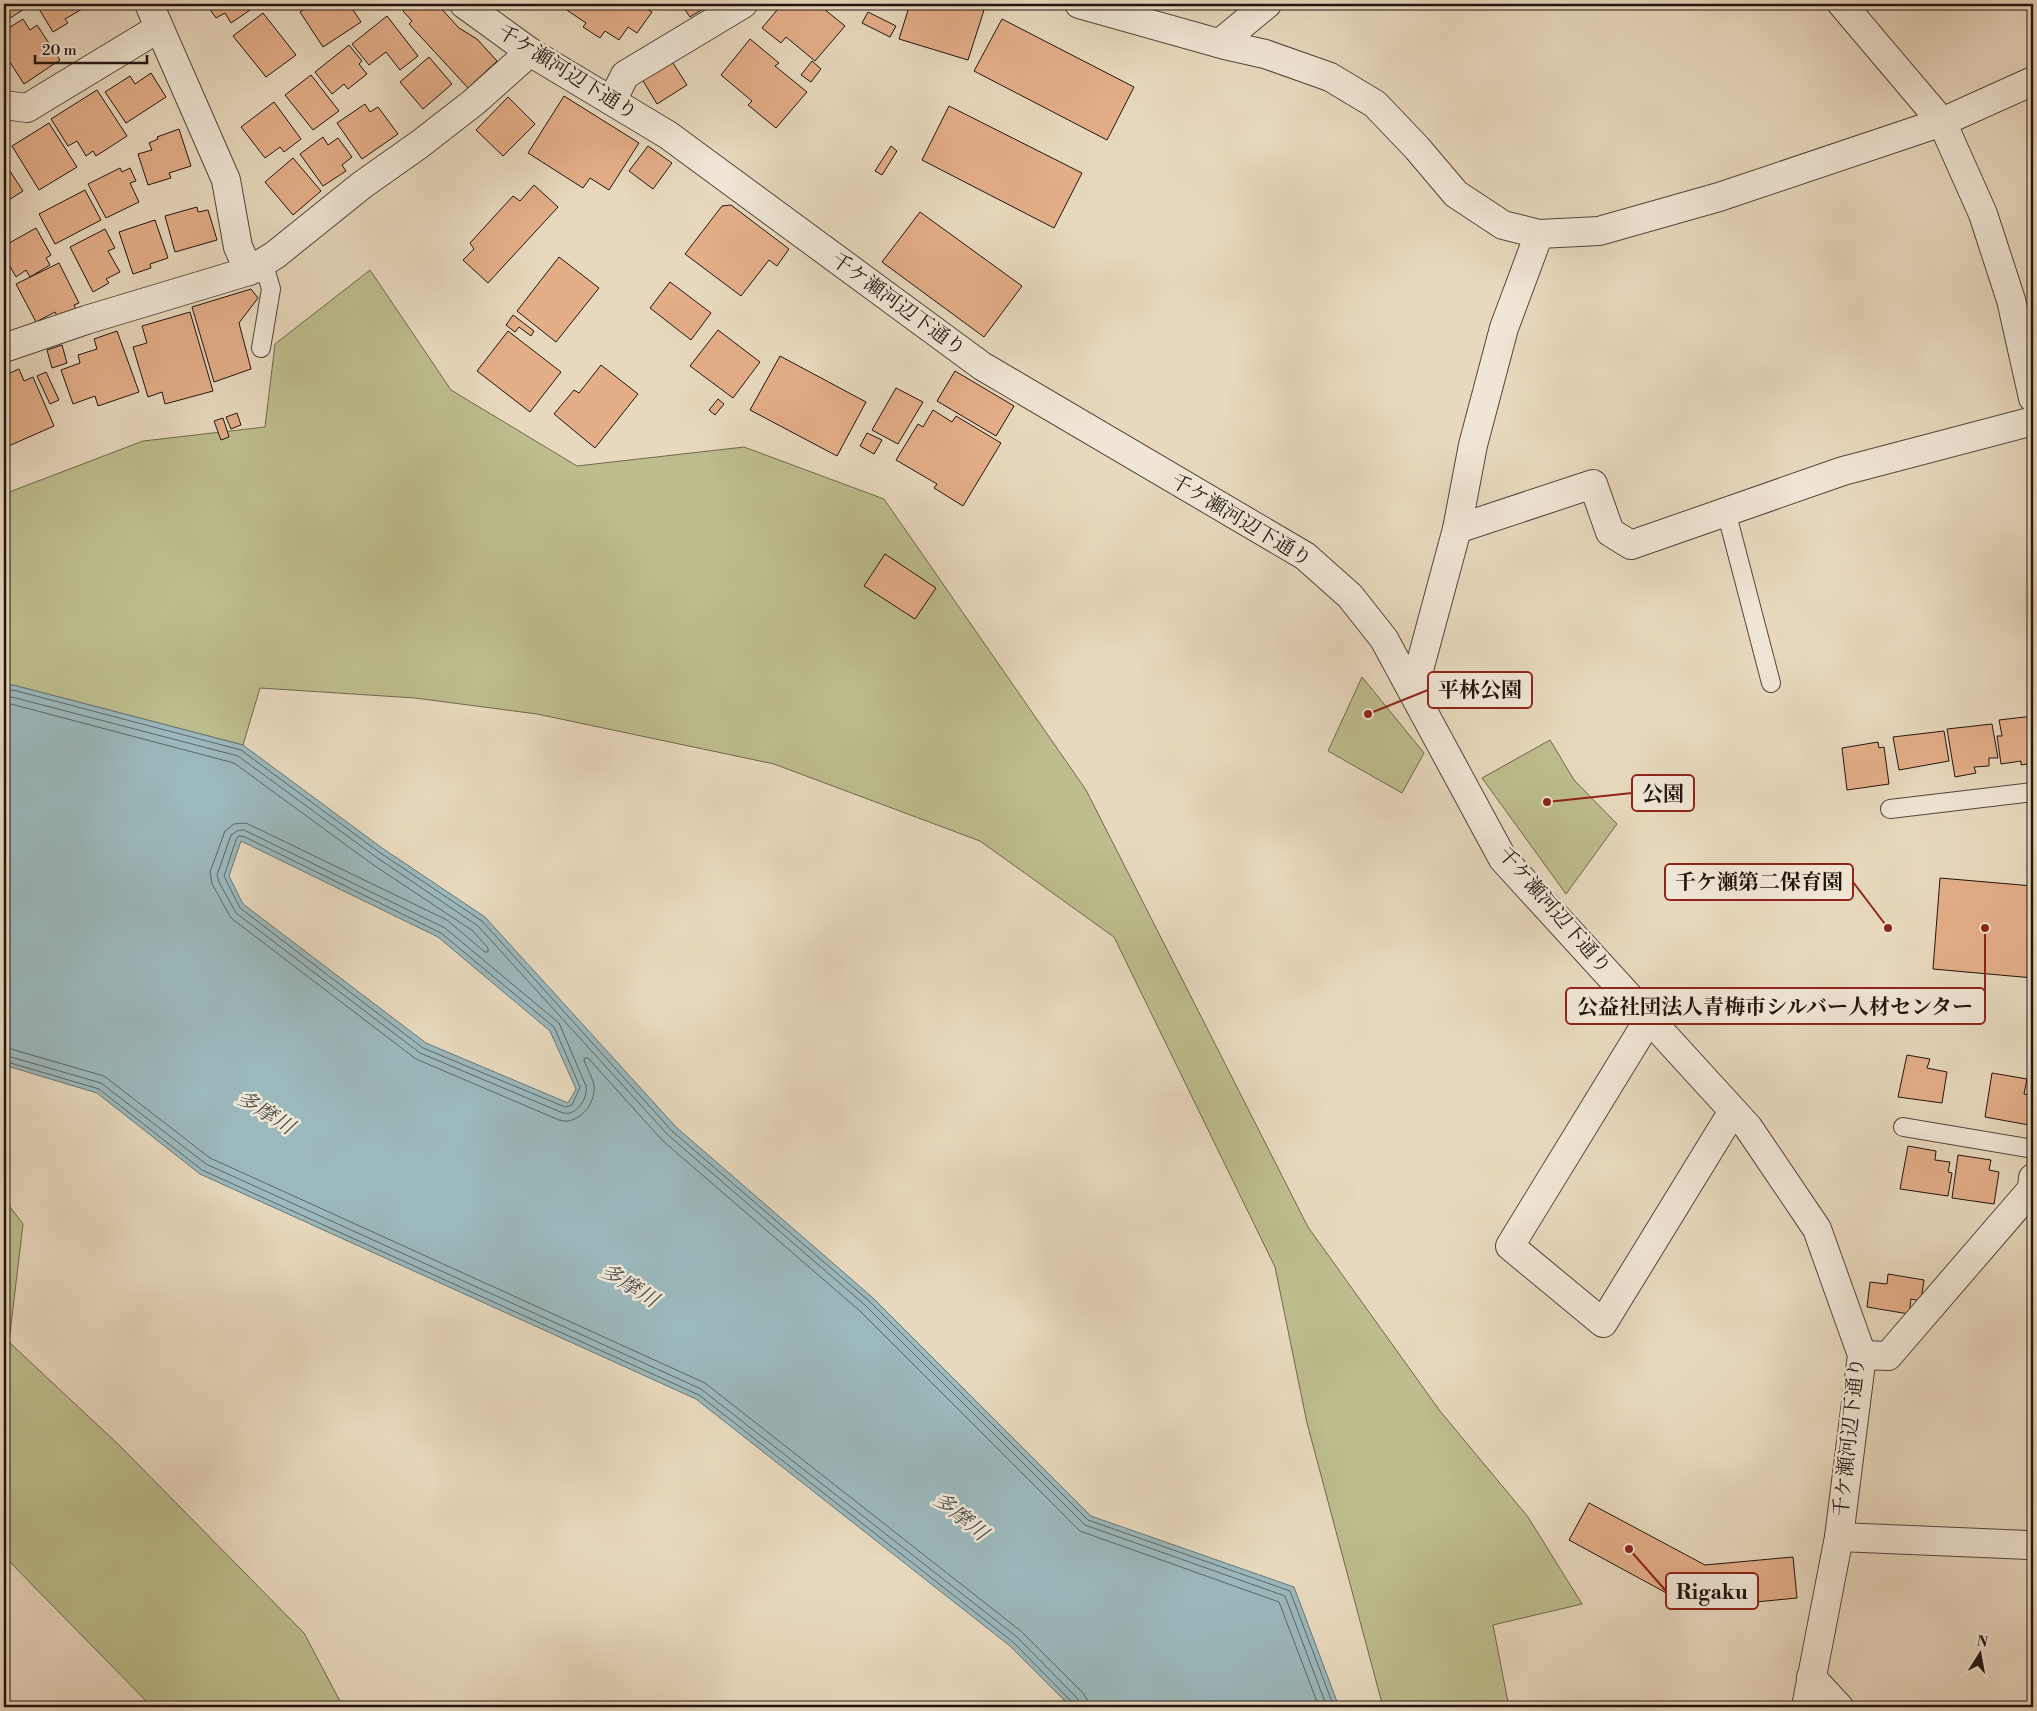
<svg xmlns="http://www.w3.org/2000/svg" width="2037" height="1711" font-family="'Libre Bodoni','Noto Serif JP',serif">
	<style>
		.green { fill: #bdbd8d; stroke: #6f694e }
		.water { fill: #9bb8bc; stroke: #6a7777; fill-rule: evenodd }
		.lines { fill: none; stroke-linecap: round; stroke-linejoin: round }
		.shore { stroke: #5e6666; stroke-width: 1 }
		.building { fill: #e4ae89; stroke: #21150f }
		.service-casing { stroke: #53463b; stroke-width: 20 }
		.minor-casing { stroke: #53463b; stroke-width: 30 }
		.service { stroke: #f0e6d5; stroke-width: 18 }
		.minor { stroke: #f0e6d5; stroke-width: 28 }
		.labels { text-anchor: middle; dominant-baseline: central; stroke-width: 5; stroke-linejoin: round; paint-order: stroke }
		.street-label { font-size: 20px; fill: #21150f; stroke: #f0e6d5 }
		.water-label { font-size: 21px; font-style: italic; fill: #4c4e4c; stroke: #f0e6d5 }
		.leader { fill: none; stroke: #8f2418; stroke-width: 2 }
		.callout-dot { fill: #8f2418; stroke: #f0e6d5; stroke-width: 2 }
		.callout { fill: #f0e6d5; stroke: #8f2418; stroke-width: 2 }
		.callout-label { font-size: 21px; text-anchor: middle; font-weight: bold; fill: #21150f }
	</style>
	<rect width="100%" height="100%" fill="#e8d9be"/>
	<filter id="stains"><feTurbulence type="fractalNoise" baseFrequency=".004" numOctaves="4"/><feColorMatrix values="0 0 0 0 .2 0 0 0 0 .09 0 0 0 0 .02 0 0 0 .5 -.17"/></filter>
	<radialGradient id="worn" r=".72"><stop offset=".6" stop-color="#630" stop-opacity="0"/><stop offset="1" stop-color="#630" stop-opacity=".3"/></radialGradient>
	<g class="green">
		<polygon points="370,270 451,390 577,466 744,447 884,499 1086,790 1308,1227 1440,1411 1528,1517 1582,1604 1493,1625 1509,1707 1383,1707 1307,1423 1275,1267 1114,937 980,841 774,764 537,714 415,698 260,688 243,745 13,685 4,686 4,494 143,441 265,427 275,344"/>
		<polygon points="1362,677 1424,753 1402,793 1328,751"/>
		<polygon points="1550,740 1574,780 1617,824 1566,894 1482,778"/>
		<polygon points="4,1199 23,1224 9,1342 120,1446 304,1633 343,1707 152,1707 4,1556"/>
	</g>
	<path class="water" d="M 13,685 L 243,745 L 382,848 L 485,917 L 676,1127 L 872,1297 L 1091,1516 L 1294,1587 L 1339,1707 L 1071,1707 L 1010,1646 L 696,1399 L 200,1174 L 97,1093 L 4,1065 L 4,686 ZM 241,841 L 438,937 L 550,1031 L 576,1089 L 568,1103 L 426,1043 L 243,904 L 229,876 Z"/>
	<g class="lines">
		<g class="shore">
			<polyline points="4,691 13,690 241,750 379,852 482,921 672,1131 869,1301 1088,1520 1290,1591 1334,1707"/>
			<polyline points="4,697 12,697 238,756 376,857 478,926 668,1135 865,1305 1085,1525 1285,1596 1327,1707"/>
			<path d="M 4,705 L 11,704 L 234,763 L 372,864 L 473,931 L 488,948 L 488,952 L 485,952 L 447,920 L 246,823 L 234,824 L 225,831 L 210,872 L 212,884 L 231,918 L 416,1059 L 559,1120 C 578,1126 596,1104 594,1086 C 593,1078 587,1069 584,1060 L 585,1058 L 588,1058 L 663,1141 L 860,1311 L 1080,1531 L 1279,1602 L 1319,1707"/>
			<path d="M 244,830 L 445,928 L 559,1023 L 586,1086 C 588,1098 577,1116 563,1113 L 420,1053 L 236,913 L 219,882 L 217,875 L 231,835 L 237,831 Z"/>
			<polygon points="239,836 245,837 441,933 554,1027 580,1087 572,1105 565,1107 423,1048 240,908 224,876 236,840"/>
			<polyline points="4,1047 104,1076 210,1158 705,1383 1022,1632 1083,1693 1087,1699 1088,1707"/>
			<polyline points="4,1055 101,1083 206,1164 701,1389 1017,1637 1077,1698 1080,1707"/>
			<polyline points="4,1061 99,1089 202,1170 699,1395 1013,1642 1072,1702 1074,1707"/>
		</g>
	</g>
	<g class="building">
		<polygon points="4,4 21,4 24,9 4,22"/>
		<polygon points="36,4 88,4 89,5 65,19 68,23 53,32"/>
		<polygon points="206,4 259,4 231,23 225,13 216,18"/>
		<polygon points="273,4 287,4 278,10"/>
		<polygon points="312,4 349,4 361,22 323,47 300,12"/>
		<polygon points="411,4 437,4 459,28 477,39 497,61 468,88 409,24 412,21 403,11"/>
		<polygon points="558,4 643,4 642,6 652,12 637,33 628,27 619,40 605,31 600,38 583,27 586,23"/>
		<polygon points="681,4 711,4 690,17"/>
		<polygon points="782,4 818,4 845,26 815,61 786,37 781,43 762,28"/>
		<polygon points="910,4 963,4 984,10 968,60 899,39"/>
		<polygon points="868,12 896,26 890,37 862,23"/>
		<polygon points="263,13 296,55 266,77 233,36"/>
		<polygon points="387,16 418,56 400,70 386,52 369,65 352,44"/>
		<polygon points="23,19 30,30 37,25 60,60 24,84 4,53 4,42 7,40 4,31"/>
		<polygon points="1002,19 1134,87 1107,140 974,71"/>
		<polygon points="750,39 779,63 775,66 807,92 776,128 748,105 752,101 721,75"/>
		<polygon points="349,45 362,61 359,64 367,74 348,89 344,84 332,94 315,72"/>
		<polygon points="429,57 452,84 423,109 400,82"/>
		<polygon points="671,60 687,85 657,104 642,79"/>
		<polygon points="812,61 821,69 811,82 801,75"/>
		<polygon points="151,73 166,97 126,123 105,92 130,76 135,84"/>
		<polygon points="311,75 339,111 313,130 285,95"/>
		<polygon points="97,90 127,136 96,156 93,151 86,156 77,141 68,146 51,119"/>
		<polygon points="564,96 639,143 609,190 590,178 583,188 528,153"/>
		<polygon points="508,97 535,124 503,156 476,130"/>
		<polygon points="274,102 301,139 284,152 280,147 265,158 241,127"/>
		<polygon points="365,104 370,112 378,107 398,134 362,159 337,123"/>
		<polygon points="949,106 1082,173 1054,228 922,160"/>
		<polygon points="49,123 77,167 39,190 12,146"/>
		<polygon points="179,129 191,166 169,173 171,178 148,185 138,154 152,150 149,143 158,139 157,137"/>
		<polygon points="323,137 328,145 338,138 352,157 342,165 346,171 323,186 300,154"/>
		<polygon points="648,146 672,163 653,189 629,171"/>
		<polygon points="891,146 897,151 882,175 875,171"/>
		<polygon points="293,158 321,191 293,215 265,182"/>
		<polygon points="4,162 23,191 4,203"/>
		<polygon points="120,168 122,172 130,168 136,181 130,183 139,202 106,218 88,184"/>
		<polygon points="534,185 558,207 488,283 463,260 474,249 470,243 513,196 520,201"/>
		<polygon points="85,190 101,220 55,244 39,214"/>
		<polygon points="731,205 789,249 777,266 769,260 741,296 685,254 722,206"/>
		<polygon points="197,207 198,212 208,210 217,240 175,252 165,216"/>
		<polygon points="920,212 1022,286 984,337 882,262"/>
		<polygon points="155,220 168,258 150,264 151,268 133,274 119,232"/>
		<polygon points="36,228 51,255 46,258 50,265 30,277 26,270 16,277 4,256 4,246"/>
		<polygon points="105,229 115,248 108,251 120,272 106,279 109,283 93,292 70,247"/>
		<polygon points="559,257 599,288 556,342 517,311"/>
		<polygon points="59,263 79,303 74,305 76,309 58,318 55,312 36,322 16,284"/>
		<polygon points="670,282 711,313 691,340 650,308"/>
		<polygon points="251,289 258,298 239,323 251,369 214,382 192,307"/>
		<polygon points="190,312 213,391 165,404 162,392 148,397 133,347 147,343 142,326"/>
		<polygon points="513,315 534,331 531,336 519,327 515,332 506,325"/>
		<polygon points="718,330 760,362 733,398 690,366"/>
		<polygon points="117,331 139,392 98,406 95,396 73,404 61,370 80,363 78,355 97,349 94,339"/>
		<polygon points="508,331 561,372 530,412 477,371"/>
		<polygon points="62,345 67,363 52,368 47,350"/>
		<polygon points="780,356 866,402 837,456 750,410"/>
		<polygon points="4,364 8,374 19,369 24,381 33,377 54,426 4,448"/>
		<polygon points="601,365 638,394 595,448 554,414 574,390 579,393"/>
		<polygon points="955,371 1014,406 996,436 937,401"/>
		<polygon points="46,372 59,400 50,404 37,376"/>
		<polygon points="896,388 923,402 898,444 872,430"/>
		<polygon points="718,399 724,404 715,415 709,410"/>
		<polygon points="933,410 952,422 956,416 1001,443 963,506 934,488 937,484 896,460 918,424 923,427"/>
		<polygon points="237,413 241,425 231,429 226,417"/>
		<polygon points="223,418 229,437 221,440 214,421"/>
		<polygon points="867,433 882,440 874,454 860,446"/>
		<polygon points="885,554 936,588 915,619 864,586"/>
		<polygon points="2033,716 2033,763 2021,765 2021,761 2001,764 1997,736 2002,736 1999,720"/>
		<polygon points="1992,724 1998,758 1989,758 1989,766 1974,767 1976,773 1955,777 1947,729"/>
		<polygon points="1944,731 1949,761 1899,770 1893,737"/>
		<polygon points="1878,742 1879,748 1884,747 1889,784 1847,790 1842,748"/>
		<polygon points="1940,878 2033,886 2033,978 1933,969"/>
		<polygon points="1907,1055 1930,1059 1927,1068 1947,1072 1942,1103 1898,1097"/>
		<polygon points="1992,1073 2027,1079 2024,1094 2033,1096 2029,1125 1985,1117"/>
		<polygon points="1908,1146 1936,1151 1935,1160 1950,1162 1948,1172 1952,1173 1948,1196 1900,1189"/>
		<polygon points="1958,1155 1991,1160 1989,1170 1999,1172 1994,1204 1952,1198"/>
		<polygon points="1888,1274 1924,1280 1921,1301 1911,1299 1909,1314 1867,1307 1870,1282 1887,1284"/>
		<polygon points="1589,1503 1705,1565 1793,1557 1797,1598 1694,1608 1569,1540"/>
	</g>
	<g class="lines">
		<g class="service-casing">
			<g id="service">
				<polyline points="249,271 267,275 271,289 261,348"/>
				<polyline points="1726,511 1771,683"/>
				<polyline points="1890,809 2033,792"/>
				<polyline points="1903,1127 2033,1149"/>
			</g>
		</g>
		<g class="minor-casing">
			<g id="minor">
				<polyline points="149,4 226,180 238,247 249,271"/>
				<polyline points="464,4 530,52 668,135 982,366 1305,556 1350,596 1384,639 1503,859 1748,1127 1817,1229 1862,1355 1839,1537 1806,1707"/>
				<polyline points="1079,4 1225,45 1265,54 1330,77 1375,104 1417,148 1456,194 1503,225 1539,234 1599,231 1719,197 1942,122 2033,81"/>
				<polyline points="1842,4 1942,122 1983,214 2011,300 2033,398"/>
				<polyline points="1220,43 1267,4"/>
				<polyline points="612,101 625,75 743,4"/>
				<polyline points="4,105 27,108 159,28"/>
				<polyline points="4,348 86,320 249,271 275,255 362,185 420,144 474,102 530,52"/>
				<polyline points="1457,529 1593,484 1610,532 1631,545 1843,471 2033,421"/>
				<polyline points="1413,692 1457,529 1473,445 1504,328 1539,234"/>
				<polyline points="1649,1019 1510,1246 1603,1323 1733,1111"/>
				<polyline points="1862,1355 1888,1356 2032,1189 2033,1178"/>
				<polyline points="1839,1537 2029,1545"/>
				<polyline points="1811,1677 1839,1707"/>
			</g>
		</g>
		<use href="#service" class="service"/>
		<use href="#minor" class="minor"/>
	</g>
	<g class="labels">
		<g class="street-label">
			<text transform="translate(567 73) rotate(32)">千ケ瀬河辺下通り</text>
			<text transform="translate(898 305) rotate(36)">千ケ瀬河辺下通り</text>
			<text transform="translate(1241 521) rotate(31)">千ケ瀬河辺下通り</text>
			<text transform="translate(1554 911) rotate(49)">千ケ瀬河辺下通り</text>
			<text transform="translate(1850 1437) rotate(-84)">千ケ瀬河辺下通り</text>
		</g>
		<g class="water-label">
			<text transform="translate(265 1113) rotate(32)">多摩川</text>
			<text transform="translate(629 1286) rotate(32)">多摩川</text>
			<text transform="translate(960 1517) rotate(39)">多摩川</text>
		</g>
	</g>
	<path class="leader" d="M1368 714L1428 690M1547 802L1632 793M1888 928L1853 882M1985 928L1985 1006M1629 1549L1666 1591"/>
	<g class="callout-dot">
		<circle cx="1368" cy="714" r="5"/>
		<circle cx="1547" cy="802" r="5"/>
		<circle cx="1888" cy="928" r="5"/>
		<circle cx="1985" cy="928" r="5"/>
		<circle cx="1629" cy="1549" r="5"/>
	</g>
	<g class="callout">
		<rect x="1428" y="672" width="104" height="36" rx="5"/>
		<rect x="1632" y="775" width="62" height="36" rx="5"/>
		<rect x="1665" y="864" width="188" height="36" rx="5"/>
		<rect x="1566" y="988" width="419" height="36" rx="5"/>
		<rect x="1666" y="1573" width="92" height="36" rx="5"/>
	</g>
	<g class="callout-label">
		<text x="1480" y="697">平林公園</text>
		<text x="1663" y="801">公園</text>
		<text x="1759" y="889">千ケ瀬第二保育園</text>
		<text x="1775" y="1014">公益社団法人青梅市シルバー人材センター</text>
		<text x="1712" y="1599">Rigaku</text>
	</g>
	<rect width="2037" height="1711" fill="none" stroke="#e8d9be" stroke-width="20"/>
	<rect x="5" y="5" width="2027" height="1701" fill="none" stroke="#21150f" stroke-width="2.5"/>
	<rect x="10" y="10" width="2017" height="1691" fill="none" stroke="#21150f"/>
	<g transform="translate(1980 1654) rotate(11)" stroke="#f0e6d5" stroke-width="4" paint-order="stroke">
	<path d="M0-4L9 19L0 12L-9 19Z" fill="#21150f"/>
	<text y="-8" font-size="14" font-weight="bold" text-anchor="middle" fill="#21150f">N</text>
	</g>
	<path d="M35 55v8h112v-8" fill="none" stroke="#21150f" stroke-width="2.5"/>
	<text x="42" y="55" font-size="15" fill="#21150f" stroke="#f0e6d5" stroke-width="4" paint-order="stroke">20 m</text>
	<rect width="100%" height="100%" filter="url(#stains)"/>
	<rect width="100%" height="100%" fill="url(#worn)"/>
</svg>
